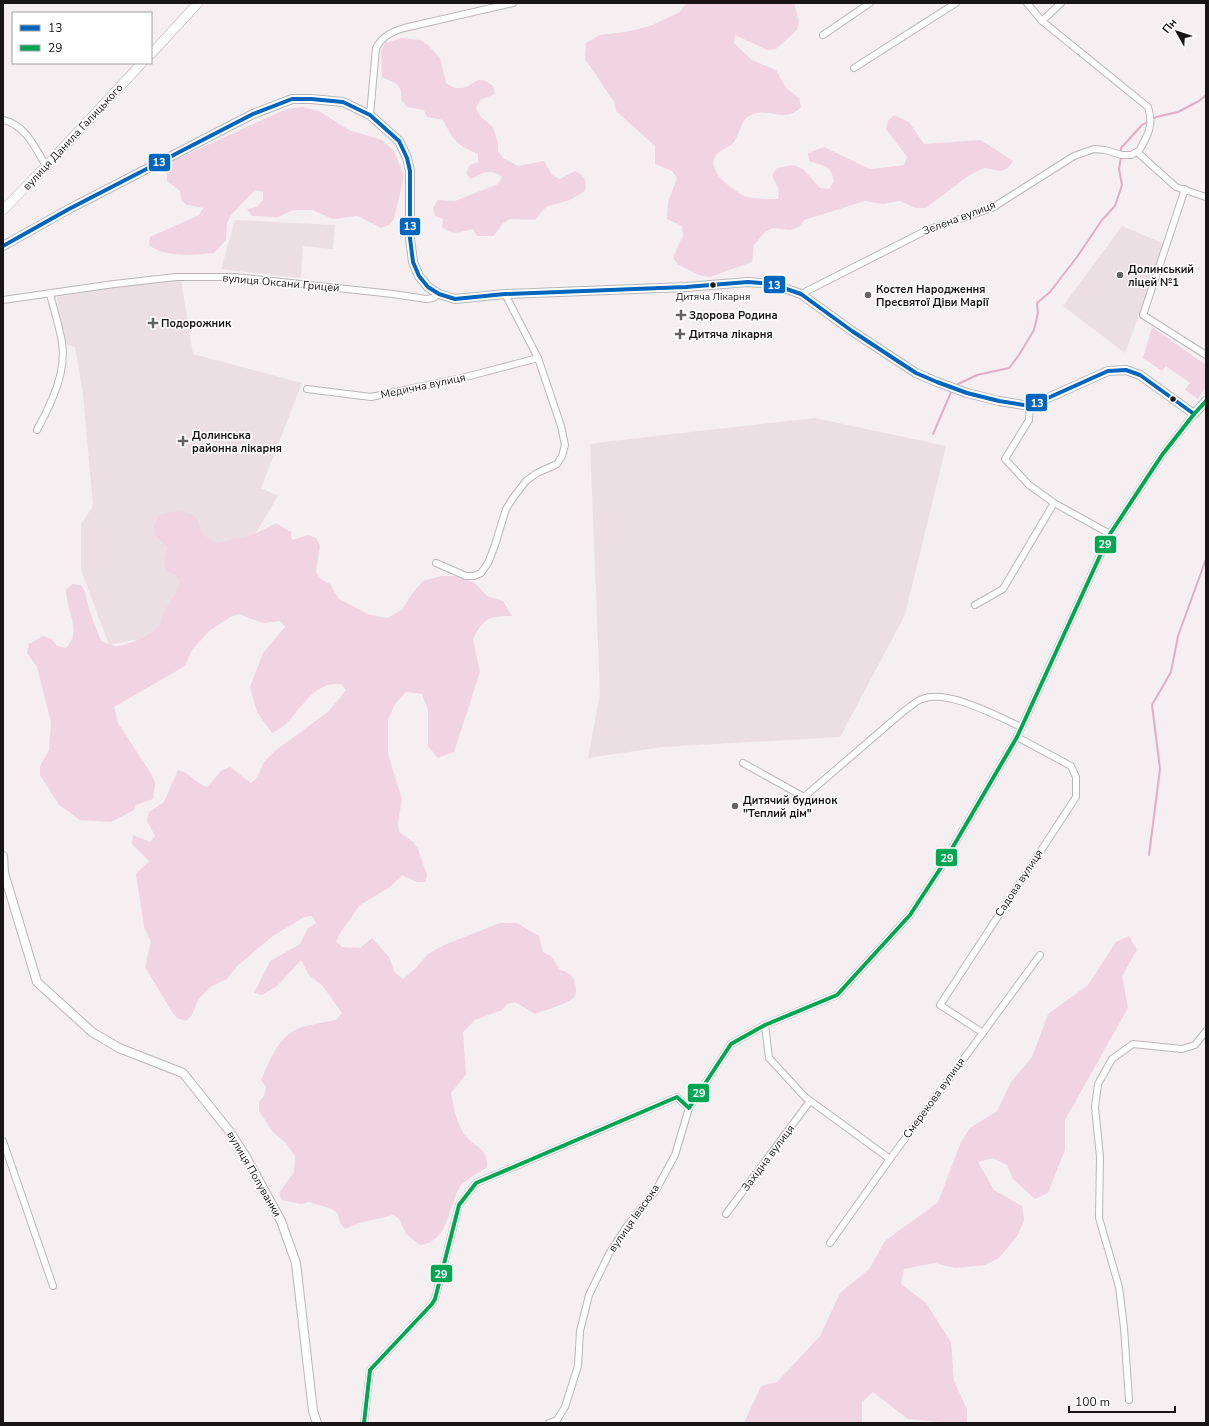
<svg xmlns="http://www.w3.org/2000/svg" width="1209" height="1426" font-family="'Nunito Sans',sans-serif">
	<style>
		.built { fill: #ecdfe4 }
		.green { fill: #f1d4e1 }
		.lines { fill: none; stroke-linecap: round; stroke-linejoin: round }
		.stream { stroke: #e1adc5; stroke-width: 2 }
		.street-casing { stroke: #bab6b8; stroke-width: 8 }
		.secondary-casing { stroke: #bab6b8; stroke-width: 10 }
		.primary-casing { stroke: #bab6b8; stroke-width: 10 }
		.street { stroke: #fefdfd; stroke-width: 6 }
		.secondary { stroke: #fefdfd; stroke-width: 8 }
		.primary { stroke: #fefdfd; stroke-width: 9 }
		.bus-1-casing { stroke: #fff; stroke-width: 7 }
		.bus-2-casing { stroke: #fff; stroke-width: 7 }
		.bus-1 { stroke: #0065bd; stroke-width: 4 }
		.bus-2 { stroke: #00a651; stroke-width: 4 }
		.poi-dot { fill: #666164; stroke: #fff; stroke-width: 1.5 }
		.bus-dot { fill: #191517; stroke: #fff; stroke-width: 1.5 }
		.labels { text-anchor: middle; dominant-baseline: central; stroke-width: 3; stroke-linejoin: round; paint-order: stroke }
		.bus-label { font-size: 10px; fill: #191517; stroke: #fff }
		.street-label { font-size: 11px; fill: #191517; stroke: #fff }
		.poi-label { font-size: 11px; font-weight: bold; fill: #191517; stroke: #fff; text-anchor: start }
		.line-badge { stroke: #fff; stroke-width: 1.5 }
		.badge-label { font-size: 11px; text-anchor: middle; font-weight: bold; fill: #fff }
	</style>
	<rect width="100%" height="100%" fill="#f5eff2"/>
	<g class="built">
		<polygon points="235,220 335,225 333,249 303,246 301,278 221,269"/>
		<polygon points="1122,226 1165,244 1125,353 1063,306"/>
		<polygon points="181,280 193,354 302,383 261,488 278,496 253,538 167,624 139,639 109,645 81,570 81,524 93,506 83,394 75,347 64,344 57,297 124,286"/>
		<polygon points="815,418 946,446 905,615 840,737 663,747 588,758 600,694 590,444 603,442"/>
	</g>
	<g class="green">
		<path d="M 684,3 L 794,3 L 799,22 L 797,30 L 776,49 L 767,50 L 735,35 L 734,43 L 752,60 L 776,70 L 786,88 L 799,98 L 801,107 C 784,124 772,108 753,114 C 740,118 740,135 733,143 C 729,148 721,149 717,154 C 706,166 722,181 732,188 C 737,191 742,196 747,197 C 757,199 769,199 778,199 L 779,190 L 772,175 L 777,168 L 794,165 L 803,169 L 820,188 L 829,189 L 834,181 C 831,165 824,166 809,161 L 808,153 L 824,147 L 870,169 L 904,165 L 907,157 L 886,129 L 888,121 L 894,115 L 909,122 L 924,144 L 981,140 L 1013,161 L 1008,168 L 1001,171 L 984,168 L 968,176 L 926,208 L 916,208 L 900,201 L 883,204 L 865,201 L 804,220 L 799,227 L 790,230 L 773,228 L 765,232 L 754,245 L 752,262 L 710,277 L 702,276 L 678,265 L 673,258 L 683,235 L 682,226 L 667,219 L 668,202 L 677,178 L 672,171 L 655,164 L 655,146 L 616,111 L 614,102 L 585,59 L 586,43 L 600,35 L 626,32 L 650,26 L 680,12 L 685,5 Z"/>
		<path d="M 402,38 L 420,40 L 428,45 L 440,58 L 446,83 C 450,86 455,89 461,88 C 475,87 475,72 493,86 L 495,94 L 480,100 L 476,108 L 480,116 L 493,127 L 498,143 L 498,151 L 503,158 L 518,166 L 544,161 L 552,175 L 560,179 L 575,171 C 585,176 587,180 585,191 L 570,200 L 546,207 L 535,220 L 510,219 L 503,223 L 494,236 L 477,236 L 473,229 C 460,232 453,236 442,227 L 443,219 L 435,216 L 433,208 L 438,200 L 455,201 L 498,184 L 502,177 C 490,167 483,173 471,179 L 466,173 L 470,165 L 478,162 L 478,154 C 456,145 454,141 443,120 L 427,117 L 424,110 L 407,107 L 401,100 C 403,84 395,83 382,77 L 381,51 L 385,43 Z"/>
		<path d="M 303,107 L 319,111 L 349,130 L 382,140 L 394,151 L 404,176 L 394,219 L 389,225 L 381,228 L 358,216 L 333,219 L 312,210 L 293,210 L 278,217 L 252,216 L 247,209 L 257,207 L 263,200 L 263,192 L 255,190 L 231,215 L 227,223 L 226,240 L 214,253 C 194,255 165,258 149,245 L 150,237 L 199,215 L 203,208 L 187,205 L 181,200 L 180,191 L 167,181 L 166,164 L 286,109 Z"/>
		<polygon points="1152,327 1206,365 1206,387 1198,399 1185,390 1190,383 1166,366 1162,371 1143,358"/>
		<path d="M 182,511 C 199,516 197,519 202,534 L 217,543 L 253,535 L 276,523 L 291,532 L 292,540 L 308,535 L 316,538 L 320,546 L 316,572 L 321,579 L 330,584 L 339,599 L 370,615 L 387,618 L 402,610 L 411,595 L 423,581 L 441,576 L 460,576 L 476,584 L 487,596 L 503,601 L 512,616 C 488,616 484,618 473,639 L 480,672 L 454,752 L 438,758 L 428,746 L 428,710 L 422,694 L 406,692 L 395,704 L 388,720 L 388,754 L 402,799 L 398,823 L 399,832 L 413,842 L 418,849 L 427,875 L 425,882 L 417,882 L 402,875 L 390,887 L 360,905 L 340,933 L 336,941 L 342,947 L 360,948 L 372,938 L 389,957 L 395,973 L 403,979 L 416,968 L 428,954 L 444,945 L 500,923 L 517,923 L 539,936 L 543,952 L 551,956 L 560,970 C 568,972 573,975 575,983 C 576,987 577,992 575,996 C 570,1004 544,1010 535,1014 L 515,1002 L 507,1004 L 502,1010 L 475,1020 L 463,1032 L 466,1074 L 451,1093 C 453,1104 457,1126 465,1135 C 475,1148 488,1147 487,1167 C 480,1172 463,1181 460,1187 C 447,1208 450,1241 420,1245 L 406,1234 L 399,1219 L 393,1215 L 360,1223 L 345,1229 L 340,1223 L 338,1214 L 332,1209 L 309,1202 L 301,1204 L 282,1200 L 279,1193 L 294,1172 L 295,1156 L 285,1142 L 273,1132 L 259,1111 L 259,1102 L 264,1096 L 266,1087 L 261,1080 C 270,1060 279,1034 302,1027 C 313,1024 325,1022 336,1020 L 342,1013 L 322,985 L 309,975 L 301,960 L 277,986 L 262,995 L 254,993 L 270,961 L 300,944 L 308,928 L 316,923 L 312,916 L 304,917 L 273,936 L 237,966 L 227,979 L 210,987 L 198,1000 L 192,1015 L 186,1021 L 177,1018 L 172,1012 L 145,967 L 151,942 L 144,927 L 136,874 L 149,861 L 132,844 L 133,835 L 150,842 L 155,836 L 147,821 L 149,812 L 164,802 L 178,770 C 190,773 196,783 207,787 L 222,770 L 230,767 L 251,783 L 257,778 L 264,762 L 276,750 L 329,711 L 346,690 L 341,684 C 316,681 302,707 287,723 C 283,727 277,730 272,733 L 257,712 L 250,687 L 263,653 L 285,627 L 280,621 L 263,623 L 239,614 L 230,617 L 209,631 L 192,650 L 185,666 L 114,707 L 118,723 L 152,775 L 155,783 L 153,799 L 136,805 L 134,810 L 111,822 L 80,820 L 59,805 L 40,775 L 40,766 L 49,750 L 51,722 L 37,667 L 27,653 L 29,644 L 43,636 L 52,639 L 57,646 L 66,648 C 83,629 66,612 66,590 L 72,584 L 81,585 L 85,592 L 89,609 L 101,641 C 107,643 113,647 119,646 C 128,645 152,634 158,627 C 162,622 162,616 165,610 C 171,600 178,593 180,580 L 175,574 L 167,571 L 164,564 L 167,547 L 155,535 L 154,526 L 157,518 L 164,513 Z"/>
		<polygon points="1129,936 1137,950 1122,976 1128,1008 1065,1120 1065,1150 1048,1193 1035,1199 1013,1179 1007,1165 993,1158 978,1162 994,1190 1022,1206 1024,1220 1018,1235 999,1258 985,1265 955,1268 935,1263 904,1269 901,1284 926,1303 951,1342 954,1381 967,1409 967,1423 951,1423 908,1419 873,1392 862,1402 862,1423 744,1423 761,1386 777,1382 820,1336 840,1293 869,1269 885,1241 938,1202 961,1142 970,1128 997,1111 1011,1082 1032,1057 1048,1014 1088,985 1116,942"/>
	</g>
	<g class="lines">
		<g class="stream">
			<polyline points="1121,152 1121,148 1142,125 1156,117 1178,112 1199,101 1206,95"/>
			<polyline points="955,386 958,384 977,375 1009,368 1019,355 1034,330 1038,313 1037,303 1050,292 1077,257 1102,220 1115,206 1122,185 1119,169 1121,157"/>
			<polyline points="933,434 952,390"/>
			<polyline points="1149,855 1160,769 1152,705 1171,672 1178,636 1206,559"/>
		</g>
		<g class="street-casing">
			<g id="street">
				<polyline points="1042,21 1061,3"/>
				<polyline points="823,35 870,3"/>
				<polyline points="854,68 956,3"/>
				<path d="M 370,115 L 376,48 C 383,36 391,32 404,28 L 513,3"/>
				<path d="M 3,120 C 25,124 36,149 46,166"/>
				<polyline points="1137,152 1176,187 1206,197"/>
				<polyline points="1185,189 1143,315 1206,355"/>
				<path d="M 801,294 L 927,230 L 992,208 L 1074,156 L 1094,149 L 1105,150 L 1122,155 L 1131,155 L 1139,151 C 1148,135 1154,125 1148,107 L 1042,21 L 1027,3"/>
				<polyline points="3,300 114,284 176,277 235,277 393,294 426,299 433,298 439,294"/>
				<polyline points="307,389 371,397 458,379 538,358"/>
				<polyline points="1030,406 1029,420 1005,459 1029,485 1054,503 1110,534"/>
				<path d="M 37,430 C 51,404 67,372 62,342 C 59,326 54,310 50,294"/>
				<polyline points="436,563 466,576 474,576 481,573 488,563 495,545 506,509 513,498 526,481 537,473 557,464 562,456 565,445 561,426 538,358 505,294"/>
				<polyline points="975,605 1003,589 1054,503"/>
				<path d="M 743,763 L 804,797 L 904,711 C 910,707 916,701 922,699 C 948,689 997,716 1021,727"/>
				<polyline points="765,1025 769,1058 805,1097 890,1159"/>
				<polyline points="983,1033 940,1005 1076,797 1076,777 1071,766 1017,737"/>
				<polyline points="3,1141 53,1286"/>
				<polyline points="726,1214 810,1101"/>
				<polyline points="830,1243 890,1159 1040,955"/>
				<polyline points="1129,1400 1124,1328 1119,1287 1099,1218 1100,1157 1095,1107 1098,1084 1112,1059 1133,1044 1182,1049 1195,1045 1206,1031"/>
				<polyline points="364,1423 370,1370 432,1304 435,1299 459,1205 476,1183 677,1097 689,1108 731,1044 765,1025 837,995 910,915 940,869 1017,737 1110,534 1162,455 1194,414"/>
				<polyline points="549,1423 557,1420 565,1407 578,1366 580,1331 589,1295 609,1254 627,1226 656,1190 675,1155 689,1108"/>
			</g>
		</g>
		<g class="secondary-casing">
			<g id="secondary">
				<polyline points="3,246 69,209 253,114 292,99 311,99 343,102 370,115 399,141 407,158 410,171 410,238 413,262 419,276 428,287 439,294 455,299 505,294 686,287 748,282 772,284 801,294 852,331 916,373 937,382 967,393 999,401 1030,406 1108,371 1126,370 1140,375 1194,414 1206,401"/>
				<polyline points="3,856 4,873 37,982 92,1032 119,1048 183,1073 230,1132 246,1157 281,1221 296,1263 313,1411 317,1423"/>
			</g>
		</g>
		<g class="primary-casing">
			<g id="primary">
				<polyline points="151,54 198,3"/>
				<polyline points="3,210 46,166 142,63"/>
			</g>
		</g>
		<use href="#street" class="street"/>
		<use href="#secondary" class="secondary"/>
		<use href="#primary" class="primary"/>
		<g class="bus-1-casing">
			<polyline id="bus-1" points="3,246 69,209 253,114 292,99 311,99 343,102 370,115 399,141 407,158 410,171 410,238 413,262 419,276 428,287 439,294 455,299 505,294 686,287 748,282 772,284 801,294 852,331 916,373 937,382 967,393 999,401 1030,406 1108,371 1126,370 1140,375 1194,414"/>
		</g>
		<g class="bus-2-casing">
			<polyline id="bus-2" points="364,1423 370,1370 432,1304 435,1299 459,1205 476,1183 677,1097 689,1108 731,1044 765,1025 837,995 910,915 940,869 1017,737 1110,534 1162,455 1194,414 1206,401"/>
		</g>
		<use href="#bus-1" class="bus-1"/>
		<use href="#bus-2" class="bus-2"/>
	</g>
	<g class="poi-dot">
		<circle cx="1120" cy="275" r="4"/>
		<circle cx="868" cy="295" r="4"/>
		<path d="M679 309h4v4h4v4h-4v4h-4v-4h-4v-4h4z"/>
		<path d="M151 317h4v4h4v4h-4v4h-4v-4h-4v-4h4z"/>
		<path d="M678 328h4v4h4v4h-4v4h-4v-4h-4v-4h4z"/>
		<path d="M181 435h4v4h4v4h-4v4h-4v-4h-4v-4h4z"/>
		<circle cx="735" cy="806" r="4"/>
	</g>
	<g class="bus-dot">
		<circle cx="713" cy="285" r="3.5"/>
		<circle cx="1173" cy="399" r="3.5"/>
	</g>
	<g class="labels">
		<g class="bus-label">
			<text x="713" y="297">Дитяча Лікарня</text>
		</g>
		<g class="street-label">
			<text transform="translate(73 137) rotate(-47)">вулиця Данила Галицького</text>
			<text transform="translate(959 218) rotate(-21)">Зелена вулиця</text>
			<text transform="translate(281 283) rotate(5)">вулиця Оксани Грицей</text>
			<text transform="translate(423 386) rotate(-12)">Медична вулиця</text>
			<text transform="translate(1019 883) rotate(-57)">Садова вулиця</text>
			<text transform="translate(934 1098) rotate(-54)">Смерекова вулиця</text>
			<text transform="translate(768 1158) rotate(-53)">Західна вулиця</text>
			<text transform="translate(254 1174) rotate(60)">вулиця Полуванки</text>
			<text transform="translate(634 1218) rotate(-55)">вулиця Івасюка</text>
		</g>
		<g class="poi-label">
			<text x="1128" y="269">Долинський<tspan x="1128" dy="13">ліцей №1</tspan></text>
			<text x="876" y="289">Костел Народження<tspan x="876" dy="13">Пресвятої Діви Марії</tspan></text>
			<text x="689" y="315">Здорова Родина</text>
			<text x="161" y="323">Подорожник</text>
			<text x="689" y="334">Дитяча лікарня</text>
			<text x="192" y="435">Долинська<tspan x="192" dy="13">районна лікарня</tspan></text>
			<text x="743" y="800">Дитячий будинок<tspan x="743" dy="13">"Теплий дім"</tspan></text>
		</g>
	</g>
	<g class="line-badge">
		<rect x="148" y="153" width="23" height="19" rx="4" fill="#0065bd"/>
		<rect x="399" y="217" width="22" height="19" rx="4" fill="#0065bd"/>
		<rect x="763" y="275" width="23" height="19" rx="4" fill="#0065bd"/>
		<rect x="1025" y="393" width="23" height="19" rx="4" fill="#0065bd"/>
		<rect x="1094" y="535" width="23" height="19" rx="4" fill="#00a651"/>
		<rect x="935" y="848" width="23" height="19" rx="4" fill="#00a651"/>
		<rect x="687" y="1083" width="23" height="20" rx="4" fill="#00a651"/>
		<rect x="430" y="1264" width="23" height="19" rx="4" fill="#00a651"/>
	</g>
	<g class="badge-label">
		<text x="159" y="166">13</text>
		<text x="410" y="230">13</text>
		<text x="774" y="289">13</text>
		<text x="1037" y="407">13</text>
		<text x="1105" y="548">29</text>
		<text x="947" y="862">29</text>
		<text x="699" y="1097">29</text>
		<text x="441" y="1278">29</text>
	</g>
	<rect width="1209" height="1426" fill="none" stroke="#191517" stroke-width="8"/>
	<rect x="12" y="12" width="140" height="52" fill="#ffffff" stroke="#a3a1a2"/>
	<rect x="20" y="25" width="20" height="6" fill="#0065bd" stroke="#a3a1a2"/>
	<text x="48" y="32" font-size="12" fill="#191517">13</text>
	<rect x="20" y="45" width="20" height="6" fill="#00a651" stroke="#a3a1a2"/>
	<text x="48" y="52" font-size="12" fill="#191517">29</text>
	<g transform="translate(1177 32) rotate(309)" stroke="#ffffff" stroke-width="3" paint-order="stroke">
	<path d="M0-3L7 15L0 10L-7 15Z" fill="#191517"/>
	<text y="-6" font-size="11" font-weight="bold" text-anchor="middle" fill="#191517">Пн</text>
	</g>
	<path d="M1069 1406v6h106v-6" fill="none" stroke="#191517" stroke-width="2"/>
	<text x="1075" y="1406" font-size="12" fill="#191517" stroke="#ffffff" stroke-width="3" paint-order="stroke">100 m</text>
</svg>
